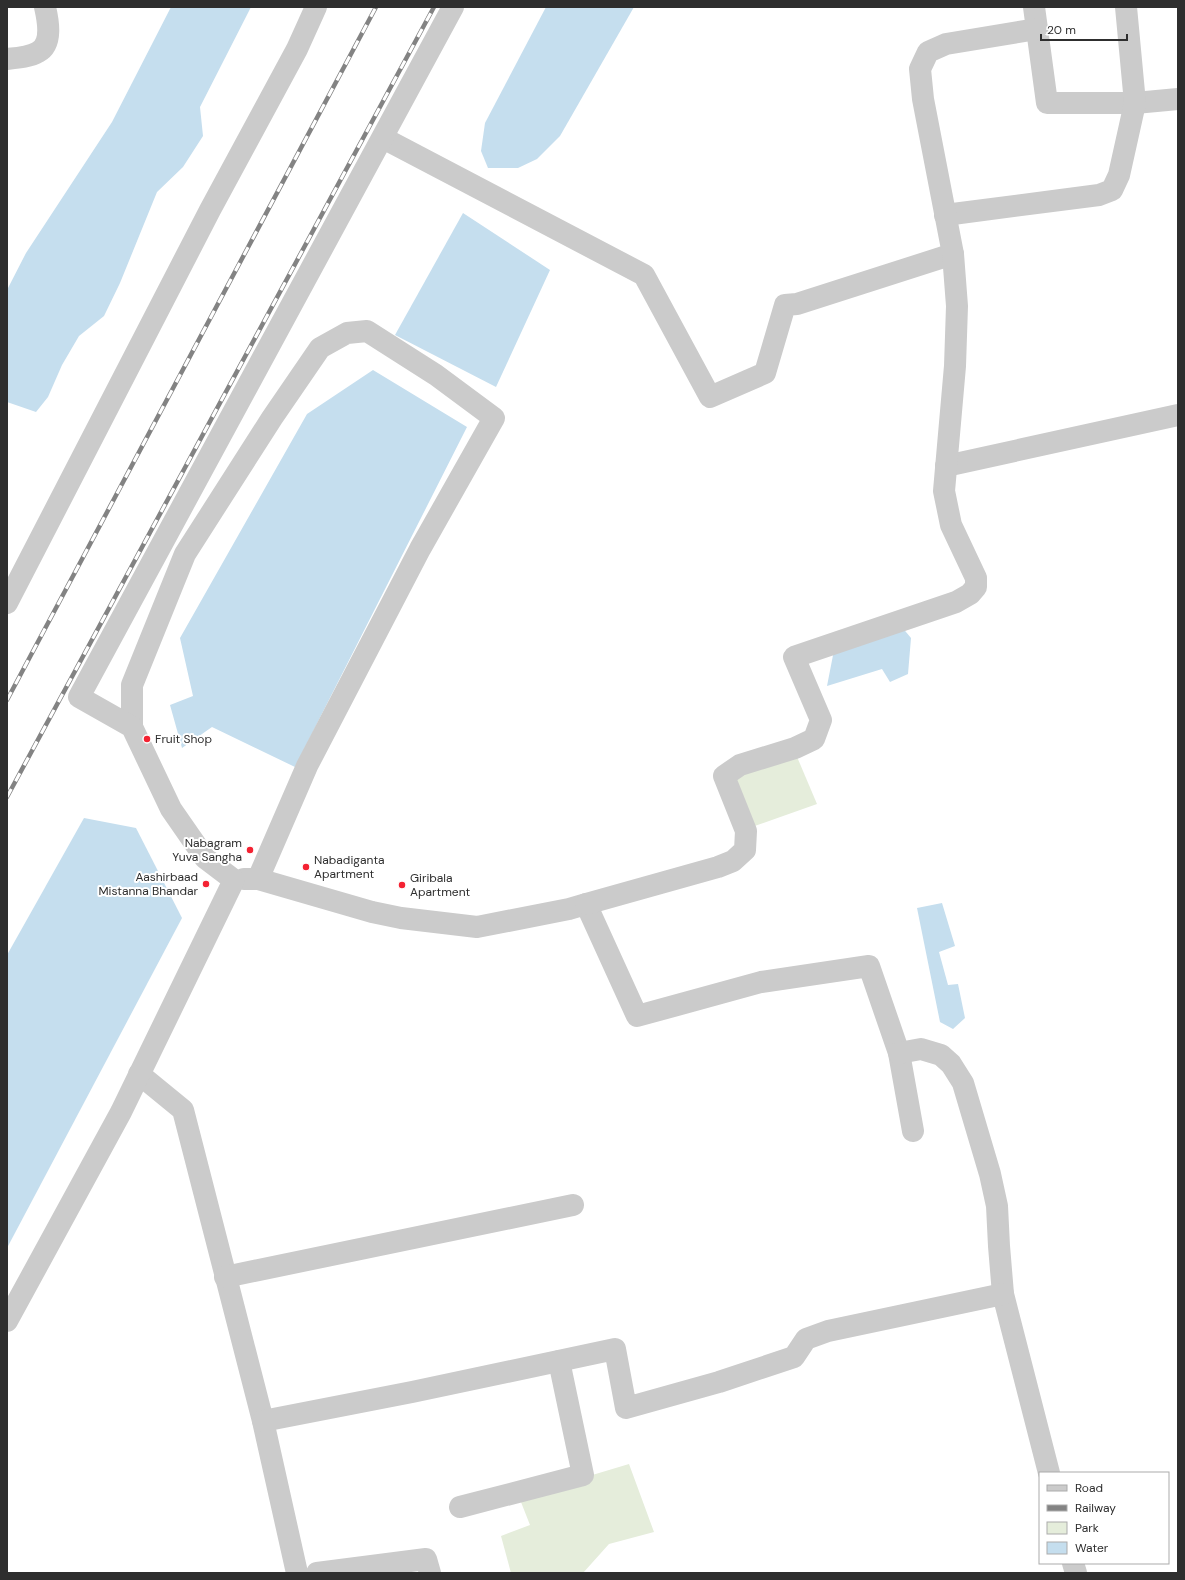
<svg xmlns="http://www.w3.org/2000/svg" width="1185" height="1580" font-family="'DM Sans',sans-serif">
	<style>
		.green { fill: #e5eddb }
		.water { fill: #c5deee }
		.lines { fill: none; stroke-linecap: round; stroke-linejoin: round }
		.pedestrian { stroke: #cbcbcb; stroke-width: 22 }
		.minor { stroke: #cbcbcb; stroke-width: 22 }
		.rail-casing { stroke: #838383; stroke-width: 4.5 }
		.rail { stroke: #fff; stroke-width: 3; stroke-dasharray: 9; stroke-linecap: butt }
		.poi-dot { fill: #f42232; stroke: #fff; stroke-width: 1.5 }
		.labels { text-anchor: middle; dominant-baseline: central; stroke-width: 4; stroke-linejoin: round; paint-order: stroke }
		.poi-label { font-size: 12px; fill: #2e2e2e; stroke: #fff; text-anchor: start }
	</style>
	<rect width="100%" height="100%" fill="#fff"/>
	<g class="green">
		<polygon points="792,745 817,804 749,828 728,777"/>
		<polygon points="629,1464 654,1532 609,1544 583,1573 511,1573 501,1536 530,1525 519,1497"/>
	</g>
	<g class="water">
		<polygon points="171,7 251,7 200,107 203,136 183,167 157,192 120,283 104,316 79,336 62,365 48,397 36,412 7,402 7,290 26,253 112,122"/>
		<polygon points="546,7 634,7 560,136 537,159 518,168 488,168 481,151 485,123"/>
		<polygon points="463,213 550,270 496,387 395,335"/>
		<polygon points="373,370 467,427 295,767 212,727 182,748 170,705 193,696 180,638 307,414"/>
		<polygon points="901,626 911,638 908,674 890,682 882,669 827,686 835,645"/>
		<polygon points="84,818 136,828 182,918 7,1248 7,955"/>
		<polygon points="942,903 955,946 939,952 948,985 958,984 965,1018 953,1029 940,1022 917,908"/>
	</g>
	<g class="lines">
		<polyline class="pedestrian" points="460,1507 583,1475 559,1361"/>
		<g class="minor">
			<polyline points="1034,7 1047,103 1135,103 1178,99"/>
			<path d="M 7,59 C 17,58 30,57 38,52 C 53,44 48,20 45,7"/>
			<polyline points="383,138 644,275 710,397 765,373 785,305 797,304 953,254"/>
			<polyline points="945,215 1099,195 1112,190 1119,175 1135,103 1126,7"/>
			<polyline points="946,466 1178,415"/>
			<polyline points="7,603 210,210 297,49 316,7"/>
			<polyline points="132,727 132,685 185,554 272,418 320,348 347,333 367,331 436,375 494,418 420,549 307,766 258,879"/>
			<polyline points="244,879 258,879 372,912 401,918 477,927 569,909 586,904 637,1016 761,982 869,966 899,1053 913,1131"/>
			<polyline points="586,904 718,867 733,861 745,850 746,831 724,776 740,765 795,748 814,739 821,720 794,657 956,602 970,594 976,587 976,578 951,525 944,491 955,366 957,306 953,254 923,99 920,69 928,52 946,44 1037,29"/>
			<polyline points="899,1053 921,1049 941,1055 951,1064 963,1083 990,1174 997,1206 999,1246 1003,1294 1049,1473"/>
			<polyline points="139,1074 183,1110 263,1421 297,1573"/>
			<polyline points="225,1277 573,1205"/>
			<polyline points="7,1321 121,1112 234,880 205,858 171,809 132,727 79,697 453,7"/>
			<polyline points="263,1421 412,1392 615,1349 626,1408 719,1382 794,1357 806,1339 828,1331 1003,1294"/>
			<polyline points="1073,1563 1076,1573"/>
			<polyline points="317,1573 426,1559 430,1573"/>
		</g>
		<g class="rail-casing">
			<g id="rail">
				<polyline points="7,700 376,7"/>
				<polyline points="7,797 434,7"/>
			</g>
		</g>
		<use href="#rail" class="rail"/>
	</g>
	<g class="poi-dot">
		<circle cx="147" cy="739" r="4"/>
		<circle cx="250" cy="850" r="4"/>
		<circle cx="306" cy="867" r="4"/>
		<circle cx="206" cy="884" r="4"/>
		<circle cx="402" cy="885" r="4"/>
	</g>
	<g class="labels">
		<g class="poi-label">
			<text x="155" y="739">Fruit Shop</text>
			<text x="242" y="843" text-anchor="end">Nabagram<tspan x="242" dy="14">Yuva Sangha</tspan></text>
			<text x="314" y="860">Nabadiganta<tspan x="314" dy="14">Apartment</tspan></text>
			<text x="198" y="877" text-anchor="end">Aashirbaad<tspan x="198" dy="14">Mistanna Bhandar</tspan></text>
			<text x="410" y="878">Giribala<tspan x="410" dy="14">Apartment</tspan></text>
		</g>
	</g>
	<rect width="1185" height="1580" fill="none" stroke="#2e2e2e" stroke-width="16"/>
	<rect x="1039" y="1472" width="130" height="92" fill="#ffffff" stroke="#ababab"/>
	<rect x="1047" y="1485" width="20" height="6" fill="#cbcbcb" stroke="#ababab"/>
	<text x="1075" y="1492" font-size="12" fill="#2e2e2e">Road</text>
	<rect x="1047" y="1505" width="20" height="6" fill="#838383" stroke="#ababab"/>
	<text x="1075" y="1512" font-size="12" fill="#2e2e2e">Railway</text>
	<rect x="1047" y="1522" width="20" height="12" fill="#e5eddb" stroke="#ababab"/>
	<text x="1075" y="1532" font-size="12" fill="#2e2e2e">Park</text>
	<rect x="1047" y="1542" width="20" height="12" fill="#c5deee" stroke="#ababab"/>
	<text x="1075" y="1552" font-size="12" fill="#2e2e2e">Water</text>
	<path d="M1041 34v6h86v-6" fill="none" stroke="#2e2e2e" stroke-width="2"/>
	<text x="1047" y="34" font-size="12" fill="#2e2e2e" stroke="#ffffff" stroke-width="3" paint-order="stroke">20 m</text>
</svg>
